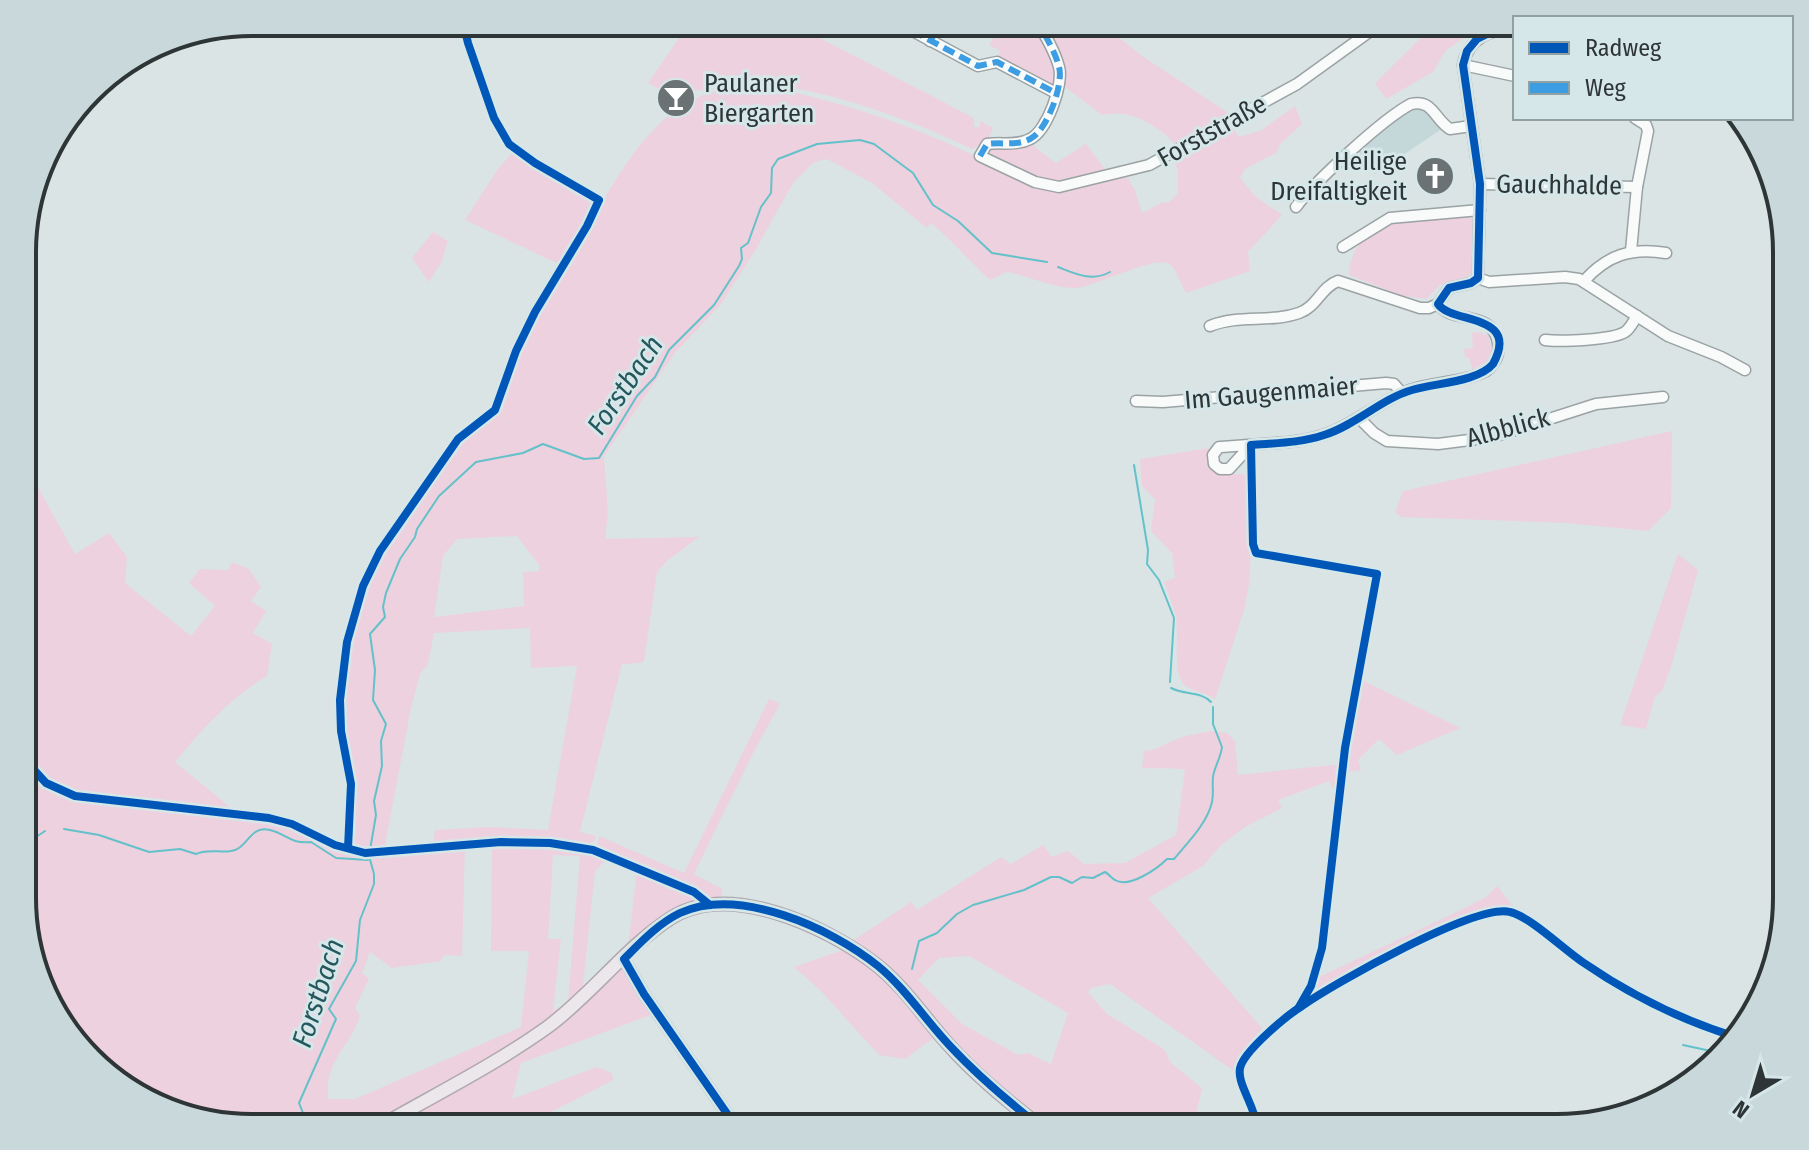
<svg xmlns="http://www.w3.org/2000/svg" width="1809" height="1150" font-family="'Fira Sans Condensed',sans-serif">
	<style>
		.built { fill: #c4d7d9 }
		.green { fill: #edd1de; fill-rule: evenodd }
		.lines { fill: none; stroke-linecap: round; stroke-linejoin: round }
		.stream { stroke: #63c1ca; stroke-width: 2 }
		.minor-casing { stroke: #9ba2a3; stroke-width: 13 }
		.major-casing { stroke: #afa9ae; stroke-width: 15 }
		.minor { stroke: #f9fbfb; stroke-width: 10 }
		.major { stroke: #ece7ea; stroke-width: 12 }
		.quiet { stroke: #3d9de2; stroke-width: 6; stroke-dasharray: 12 6; stroke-linecap: butt }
		.cycleway-casing { stroke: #d6e7e9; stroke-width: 13 }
		.cycleway { stroke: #0057b8; stroke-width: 8 }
		.labels { text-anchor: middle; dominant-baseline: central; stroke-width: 6; stroke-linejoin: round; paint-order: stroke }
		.poi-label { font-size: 26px; fill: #2e3536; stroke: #d6e7e9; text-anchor: start }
		.street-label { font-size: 26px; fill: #2e3536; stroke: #d6e7e9 }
		.water-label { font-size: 28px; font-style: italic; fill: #24585e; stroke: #d6e7e9 }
		.rim { fill: none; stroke: #2e3536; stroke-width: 4 }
	</style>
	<rect width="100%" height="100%" fill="#dae4e5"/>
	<polygon class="built" points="1415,108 1427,112 1440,130 1375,174 1358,150 1402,114"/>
	<g class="green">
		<path d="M 690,22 L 710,31 L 716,22 L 789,22 L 974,118 L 974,127 L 980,127 L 980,121 L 993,128 L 987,141 L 972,149 C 906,118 834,92 761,83 C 733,79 709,95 682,89 L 675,98 L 648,83 Z"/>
		<polygon points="1003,22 1034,22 1056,65 1055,83 1045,85 997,57 1000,51 989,45"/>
		<path d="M 1039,22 L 1099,22 L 1145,58 L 1233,116 L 1224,124 L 1229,131 L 1233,128 L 1239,137 L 1260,131 L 1295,106 L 1302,124 L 1280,144 L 1276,153 L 1245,169 L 1240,178 L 1256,197 L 1282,215 L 1248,252 L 1250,271 L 1186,293 C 1181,285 1177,272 1171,265 C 1158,252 1095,288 1074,288 C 1051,288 1029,276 1007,272 L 990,280 C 969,261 953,241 931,223 L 927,228 L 872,183 L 827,159 L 814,162 L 793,183 L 756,249 L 721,304 L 675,353 L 604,456 L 608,513 L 605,539 L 699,537 L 667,561 L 657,572 L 644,661 L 641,663 L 622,664 L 580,832 L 596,836 L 594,841 L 587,846 L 507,840 L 433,844 L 435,830 L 489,827 L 548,830 L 577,666 L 531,668 L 530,628 L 434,633 L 428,664 L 420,674 L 411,708 L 384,850 L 363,850 L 354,846 L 351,839 L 352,780 L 341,709 L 345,661 L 355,615 L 368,579 L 396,529 L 465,434 L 476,427 L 489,424 C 508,390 517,353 534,318 C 548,291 566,266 581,240 C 606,196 632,144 673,112 C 695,95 725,86 752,86 C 776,86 801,94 824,100 C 880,115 931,134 983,160 L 986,149 L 1032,141 L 1036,148 L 1056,163 L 1086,144 L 1107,172 L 1125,174 L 1135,190 L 1142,213 L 1161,203 L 1169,202 L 1178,193 L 1178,170 L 1172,158 L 1180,153 C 1173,136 1146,119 1128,115 C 1120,113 1110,114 1102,115 L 1061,84 ZM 517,536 L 539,565 L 539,571 L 523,572 L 524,606 L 434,617 L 443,556 L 457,539 Z"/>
		<polygon points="1422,22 1475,22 1474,35 1464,38 1446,50 1433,72 1386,99 1375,83 1427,32"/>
		<polygon points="512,153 585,195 592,202 591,214 561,265 465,220 498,169"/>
		<path d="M 1466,216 L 1473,220 L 1474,226 L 1471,273 L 1466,278 L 1440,285 L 1426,299 L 1400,295 L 1349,275 C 1352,215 1422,220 1466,216 Z"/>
		<polygon points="433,232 448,241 441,263 429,282 412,258"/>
		<polygon points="1482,332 1483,335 1488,334 1492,351 1484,366 1473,371 1469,358 1465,358 1464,349 1473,348 1472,333"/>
		<polygon points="1672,431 1671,508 1648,531 1566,523 1401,517 1395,512 1403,491"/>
		<path d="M 1209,448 L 1222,473 L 1248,475 L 1251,551 L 1249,585 L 1244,610 L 1215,699 C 1206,692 1187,691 1182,682 C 1173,668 1179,635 1176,618 C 1174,606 1168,594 1164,582 L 1175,578 L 1172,553 L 1151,531 L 1155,499 L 1142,486 L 1140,459 Z"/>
		<path d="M 24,462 L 75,554 L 109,533 L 127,557 L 125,583 L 191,636 L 215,606 L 189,583 L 200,569 L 228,570 L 232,562 L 249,569 L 261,587 L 251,601 L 266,611 L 253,633 L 272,644 L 267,676 C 230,698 202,729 175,762 L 231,808 L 231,814 L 292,826 L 335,847 L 361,854 L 465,846 L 462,956 L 445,955 L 440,961 L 392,968 L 370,952 L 362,973 L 369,979 L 355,1008 L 360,1016 C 349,1049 325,1059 328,1099 L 355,1099 L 521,1027 L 529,951 L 491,951 L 492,844 L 567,847 L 608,858 L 595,871 L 583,986 L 584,992 L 506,1050 L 369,1128 L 251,1128 L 124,1089 L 53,1014 L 24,928 ZM 553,855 L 580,856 L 568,1002 L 553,1011 L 561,939 L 548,939 Z"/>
		<polygon points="1678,554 1698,570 1671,667 1662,691 1655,696 1646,729 1620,725"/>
		<polygon points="1360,679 1460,728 1397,755 1379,739 1358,760 1361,770 1347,772 1345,759"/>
		<polygon points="769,699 780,704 754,751 694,874 722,889 722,900 708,898 597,848 599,836 684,873"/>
		<path d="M 1213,731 L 1227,733 L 1235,741 L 1238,775 L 1342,764 L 1340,785 L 1332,788 L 1329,781 L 1278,800 L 1282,808 L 1245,827 L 1220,846 L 1203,866 L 1148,898 L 1267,1034 L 1243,1057 L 1237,1073 L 1110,984 L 1091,988 L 1088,992 L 1107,1014 L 1165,1050 L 1170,1062 L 1202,1088 L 1193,1128 L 1048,1128 L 1002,1090 L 850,943 L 911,902 L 917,910 L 1001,857 L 1011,864 L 1043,845 L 1052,857 L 1068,851 L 1084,864 L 1125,863 L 1176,835 L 1185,770 C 1170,767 1157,769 1142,768 L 1144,751 C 1158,751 1166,742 1180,738 C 1191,734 1202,733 1213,731 ZM 969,956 L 1068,1013 L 1051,1064 L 1028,1053 L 1018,1055 L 962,1024 L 918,980 L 939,958 Z"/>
		<polygon points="637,870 692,894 696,899 628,947"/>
		<path d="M 1497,886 L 1514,908 L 1514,911 C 1466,900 1349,980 1305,1001 L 1315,979 L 1461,910 L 1486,897 Z"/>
		<polygon points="846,949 889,982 936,1036 905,1059 879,1055 821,991 794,967"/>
		<polygon points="621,967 656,1013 521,1063 512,1099 597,1067 612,1073 613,1080 520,1128 384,1128 487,1070"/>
	</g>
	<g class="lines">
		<g class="stream">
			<path d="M 1058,267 C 1076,274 1092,282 1110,272"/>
			<polyline points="1134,465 1148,550 1147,564 1159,580 1174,618 1170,682"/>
			<path d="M 1171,688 C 1184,695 1201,691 1211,702"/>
			<path d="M 64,829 L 99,835 L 149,852 L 180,849 L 196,854 C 209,847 229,856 239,848 C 250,840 253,826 270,830 C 287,834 289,844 311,842 L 336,858 L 368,860"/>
			<polyline points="24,845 45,831"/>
			<path d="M 912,969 L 919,941 L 937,933 L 957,914 L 973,905 L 1024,890 L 1051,877 L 1059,877 L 1072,883 L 1082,877 L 1093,878 L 1105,872 C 1109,874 1111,878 1115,880 C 1129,889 1158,868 1167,859 L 1174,859 C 1187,843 1207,824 1212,802 C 1214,793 1212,786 1213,777 C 1214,768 1221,757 1222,747 L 1213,724 L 1213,707"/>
			<polyline points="1683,1045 1720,1053"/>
			<polyline points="309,1128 299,1103 336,1019 329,1009 356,961 360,920 374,884 374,874 369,856 376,815 374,801 382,766 381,741 386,724 373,700 375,670 370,634 385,617 383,607 386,593 400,559 415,537 417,529 439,496 476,462 523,453 543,444 584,459 599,458 637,396 655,377 669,350 714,305 739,266 742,259 741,248 748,243 761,207 771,193 772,168 778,159 817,144 860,140 874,144 913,173 933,205 958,221 992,253 1047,262"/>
		</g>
		<g class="minor-casing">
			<g id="minor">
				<polyline points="896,22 978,66 997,62 1056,93"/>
				<path d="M 1037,22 C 1045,35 1055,51 1059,67 C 1064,84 1047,131 1030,139 C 1017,146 1001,142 987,144 L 980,156 L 1035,182 L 1059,187 L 1149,165 L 1297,84 L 1383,22"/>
				<polyline points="930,41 942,22"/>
				<polyline points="1463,65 1515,76"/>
				<polyline points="1747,127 1760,148"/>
				<polyline points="1480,184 1637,187"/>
				<path d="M 1296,207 C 1314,182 1384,118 1411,104 C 1433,99 1434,119 1450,129 L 1471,126"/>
				<polyline points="1343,247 1390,218 1480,210"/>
				<polyline points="1631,251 1637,187 1648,131 1646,125 1635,118"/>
				<polyline points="1478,278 1489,282 1565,277 1579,279 1668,336 1721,357 1745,370"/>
				<path d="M 1478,278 L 1480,184 L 1463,65 C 1468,37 1491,31 1515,26"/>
				<path d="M 1584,281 C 1607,255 1632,247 1666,253"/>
				<polyline points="1438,304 1449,288 1471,283 1478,278"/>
				<path d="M 1210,326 C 1239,314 1271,323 1299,313 C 1317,307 1321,287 1338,281 L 1420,308 L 1429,308 L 1438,304"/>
				<path d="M 1545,340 C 1561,342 1612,340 1625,332 C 1630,329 1633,322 1637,316"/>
				<polyline points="1136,401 1163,402 1386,383 1394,384 1402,393"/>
				<polyline points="1360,419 1374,433 1387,441 1438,444 1493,437 1596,404 1663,397"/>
				<path d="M 1251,445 L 1229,469 L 1220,469 L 1214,464 L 1213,455 L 1219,447 L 1221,447 L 1289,442 C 1341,437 1359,414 1402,393 C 1428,381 1461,384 1486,371 C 1495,364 1500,355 1498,343 C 1493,309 1452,325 1438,304"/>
				<polyline points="624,959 644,994 737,1128"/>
			</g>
		</g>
		<g class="major-casing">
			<path id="major" d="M 377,1128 C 434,1095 495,1065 549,1026 C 592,994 626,947 671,918 C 729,881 825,926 874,963 C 903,985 923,1016 947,1043 C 975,1075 1009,1102 1042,1128"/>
		</g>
		<use href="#minor" class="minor"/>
		<use href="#major" class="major"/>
		<g class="quiet">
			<polyline points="896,22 978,66 997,62 1056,93"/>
			<polyline points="930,41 942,22"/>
			<path d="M 980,156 L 987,144 C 1001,142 1017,146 1030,139 C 1047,131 1064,84 1059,67 C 1055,51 1045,35 1037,22"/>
		</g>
		<g class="cycleway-casing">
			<g id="cycleway">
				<polyline points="24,759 46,783 75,796 269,818 292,824 335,845 365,853 501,842 550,843 593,850 694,892 710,905"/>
				<polyline points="348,848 351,784 341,731 340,700 347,642 363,586 380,551 458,439 495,410 516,351 535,312 587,226 599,200 535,163 509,144 494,118 468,43 463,22"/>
				<path d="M 1299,1007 L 1311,986 L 1322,948 L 1345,748 L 1377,574 L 1256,553 L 1253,544 L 1251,445 C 1275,443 1301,443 1324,435 C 1356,425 1381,399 1412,390 C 1435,383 1478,382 1493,364 C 1521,313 1451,324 1438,304 L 1449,288 L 1471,283 L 1478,278 L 1480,184 L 1463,65 L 1467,51 L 1477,39 L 1491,32 L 1515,26"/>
				<path d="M 737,1128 L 644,994 L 624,959 C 641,942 659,923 680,913 C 739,886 831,928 878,966 C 906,989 926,1021 951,1047 C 979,1077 1010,1103 1042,1128"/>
				<path d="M 1257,1128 C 1256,1106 1234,1081 1241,1065 C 1248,1048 1286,1016 1302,1006 C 1333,984 1476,903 1510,912 C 1531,917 1564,950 1584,963 C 1632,996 1681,1020 1736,1037"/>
			</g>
		</g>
		<use href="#cycleway" class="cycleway"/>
	</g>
	<defs>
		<g id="bar-disc" transform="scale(2)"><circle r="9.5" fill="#6a7273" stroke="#d6e7e9"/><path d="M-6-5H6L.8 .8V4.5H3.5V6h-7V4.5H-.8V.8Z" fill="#fff"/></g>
		<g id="church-disc" transform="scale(2)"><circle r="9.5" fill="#6a7273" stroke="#d6e7e9"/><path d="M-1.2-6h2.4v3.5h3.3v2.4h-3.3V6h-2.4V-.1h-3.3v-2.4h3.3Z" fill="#fff"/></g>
	</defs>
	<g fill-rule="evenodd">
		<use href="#bar-disc" x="676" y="98"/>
		<use href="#church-disc" x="1435" y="176"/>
	</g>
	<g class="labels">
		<g class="poi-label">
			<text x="704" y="83">Paulaner<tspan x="704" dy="30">Biergarten</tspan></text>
			<text x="1407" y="161" text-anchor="end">Heilige<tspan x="1407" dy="30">Dreifaltigkeit</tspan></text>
		</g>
		<g class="street-label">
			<text transform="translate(1212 131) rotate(-29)">Forststraße</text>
			<text transform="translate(1559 185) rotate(1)">Gauchhalde</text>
			<text transform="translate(1271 393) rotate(-5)">Im Gaugenmaier</text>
			<text transform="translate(1508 428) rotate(-15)">Albblick</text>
		</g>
		<g class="water-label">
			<text transform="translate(625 385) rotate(-56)">Forstbach</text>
			<text transform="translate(318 993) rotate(-72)">Forstbach</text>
		</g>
	</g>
	<path d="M0 0H1809V1150H0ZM252 36H1557A216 216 0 0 1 1773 252V898A216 216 0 0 1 1557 1114H252A216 216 0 0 1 36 898V252A216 216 0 0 1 252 36Z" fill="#c9d9db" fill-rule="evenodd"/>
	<path class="rim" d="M252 36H1557A216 216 0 0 1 1773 252V898A216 216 0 0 1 1557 1114H252A216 216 0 0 1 36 898V252A216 216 0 0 1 252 36Z"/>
	<rect x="1513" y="16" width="280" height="104" fill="#d6e7e9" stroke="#93a0a1" stroke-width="2"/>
	<rect x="1529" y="42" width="40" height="12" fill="#0057b8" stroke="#93a0a1" stroke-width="2"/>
	<text x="1585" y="56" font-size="24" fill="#2e3536">Radweg</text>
	<rect x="1529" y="82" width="40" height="12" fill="#3d9de2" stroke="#93a0a1" stroke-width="2"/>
	<text x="1585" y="96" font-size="24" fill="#2e3536">Weg</text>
	<g transform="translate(1753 1094) rotate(218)" stroke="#d6e7e9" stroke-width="6" paint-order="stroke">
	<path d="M0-6L14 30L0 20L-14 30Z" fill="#2e3536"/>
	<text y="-12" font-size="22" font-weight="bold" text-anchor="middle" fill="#2e3536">N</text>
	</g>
</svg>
